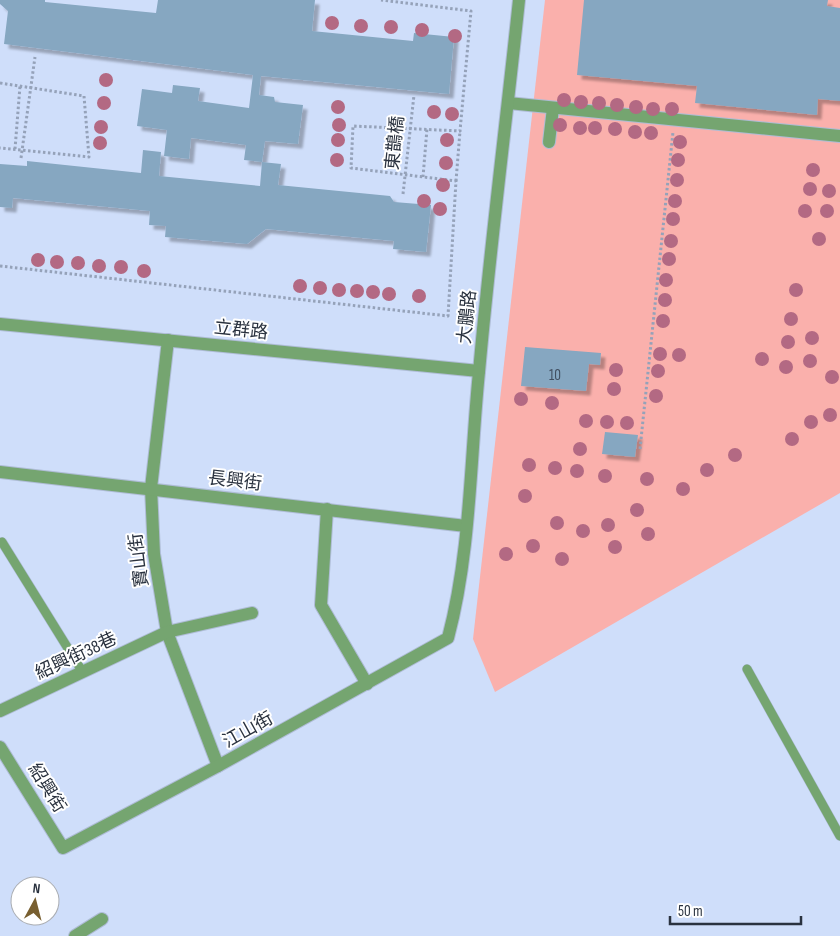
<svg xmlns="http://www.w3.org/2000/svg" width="840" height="936" font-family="'Sofia Sans Condensed','Noto Sans TC',sans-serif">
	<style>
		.green { fill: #fab0ac }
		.building { fill: #86a7c1; filter: url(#shadow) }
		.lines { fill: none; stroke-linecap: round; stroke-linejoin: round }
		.lane-casing { stroke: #aebcd5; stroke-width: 10 }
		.street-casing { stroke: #aebcd5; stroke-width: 14 }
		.path { stroke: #95a2b9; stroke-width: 3; stroke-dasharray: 2.5 2.5; stroke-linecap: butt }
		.lane { stroke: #75a570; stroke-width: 9 }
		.street { stroke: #75a570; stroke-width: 12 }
		.path-bridge { stroke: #95a2b9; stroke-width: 3; stroke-dasharray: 2.5 2.5; stroke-linecap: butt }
		.tree { fill: #b36983 }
		.labels { text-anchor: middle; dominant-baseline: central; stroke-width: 4; stroke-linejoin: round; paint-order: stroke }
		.number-label { font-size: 15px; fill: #414f60 }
		.street-label { font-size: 18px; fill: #2a323f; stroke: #fff }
	</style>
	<defs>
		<filter id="shadow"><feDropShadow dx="4.5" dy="4.5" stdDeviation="1" flood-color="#0004"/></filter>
	</defs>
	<rect width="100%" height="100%" fill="#cfdefa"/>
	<polygon class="green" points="545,0 840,0 840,493 495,692 473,639"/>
	<g class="building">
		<polygon points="0,0 45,0 45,2 156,13 158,0 315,0 312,31 413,41 414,33 454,37 449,94 261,76 259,95 274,97 275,102 303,105 298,144 265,141 262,162 244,160 246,145 191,138 189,159 164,156 167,130 137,126 142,89 172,93 173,85 200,88 198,101 249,108 253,75 4,44 8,11 0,4"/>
		<polygon points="584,0 828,0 827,6 840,8 840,101 818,99 817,115 695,103 697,86 577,75"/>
		<polygon points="143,150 161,152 159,176 260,186 262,162 281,164 278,185 390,196 394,202 431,205 426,252 393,249 394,241 266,229 247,244 165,237 166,226 149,225 150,211 13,198 12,208 0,207 0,164 27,166 27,161 141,173"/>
		<polygon points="525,347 601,353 600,365 589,364 586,391 521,386"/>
		<polygon points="605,432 638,435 635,457 602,454"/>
	</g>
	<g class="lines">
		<g class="lane-casing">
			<g id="lane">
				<polyline points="2,542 82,671"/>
				<polyline points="747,669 840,836"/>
			</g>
		</g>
		<g class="street-casing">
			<g id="street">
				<polyline points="508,103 840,136"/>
				<polyline points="549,142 553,108"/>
				<polyline points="0,324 479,371"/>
				<polyline points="168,340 151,488 154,554 167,632 218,766"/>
				<polyline points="0,472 466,526"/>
				<polyline points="327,509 321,605 367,684"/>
				<polyline points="0,711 167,632 252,613"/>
				<path d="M 0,747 L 63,848 L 218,766 L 448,638 C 471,551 470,460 479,372 C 490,248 506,124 519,0"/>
				<polyline points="75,936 102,919"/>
			</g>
		</g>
		<g class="path">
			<polyline points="0,83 84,96 89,157 0,148"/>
			<polyline points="15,149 20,86"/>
			<polyline points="423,177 427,129"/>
			<polyline points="456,181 460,131"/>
			<polyline points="0,266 448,316 456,181 351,168 353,126 460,131 471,11 381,0"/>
			<polyline points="640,449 673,132"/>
		</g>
		<use href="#lane" class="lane"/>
		<use href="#street" class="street"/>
		<g class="path-bridge">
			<polyline points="21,158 35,57"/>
			<polyline points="403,194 414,95"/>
		</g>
	</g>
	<g class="tree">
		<circle cx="332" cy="23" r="7"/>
		<circle cx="361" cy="26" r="7"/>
		<circle cx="391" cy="27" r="7"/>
		<circle cx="422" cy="30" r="7"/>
		<circle cx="455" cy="36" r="7"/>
		<circle cx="106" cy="80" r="7"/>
		<circle cx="564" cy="100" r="7"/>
		<circle cx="581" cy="102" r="7"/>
		<circle cx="104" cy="103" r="7"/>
		<circle cx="599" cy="103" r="7"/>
		<circle cx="617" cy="105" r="7"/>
		<circle cx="338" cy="107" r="7"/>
		<circle cx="636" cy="107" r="7"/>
		<circle cx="653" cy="109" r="7"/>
		<circle cx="672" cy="109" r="7"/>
		<circle cx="434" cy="112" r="7"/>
		<circle cx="452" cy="114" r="7"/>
		<circle cx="339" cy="125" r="7"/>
		<circle cx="560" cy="125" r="7"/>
		<circle cx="101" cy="127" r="7"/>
		<circle cx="580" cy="128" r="7"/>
		<circle cx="595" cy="128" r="7"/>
		<circle cx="615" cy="129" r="7"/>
		<circle cx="635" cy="132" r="7"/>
		<circle cx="651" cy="133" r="7"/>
		<circle cx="338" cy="140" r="7"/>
		<circle cx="447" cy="140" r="7"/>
		<circle cx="680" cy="142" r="7"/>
		<circle cx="100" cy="143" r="7"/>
		<circle cx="337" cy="160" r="7"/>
		<circle cx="678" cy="160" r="7"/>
		<circle cx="446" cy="163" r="7"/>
		<circle cx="813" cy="170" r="7"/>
		<circle cx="677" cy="180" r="7"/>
		<circle cx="443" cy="185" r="7"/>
		<circle cx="810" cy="189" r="7"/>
		<circle cx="829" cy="191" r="7"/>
		<circle cx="424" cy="201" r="7"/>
		<circle cx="675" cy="201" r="7"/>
		<circle cx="440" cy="209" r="7"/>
		<circle cx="805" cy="211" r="7"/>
		<circle cx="827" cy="211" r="7"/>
		<circle cx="673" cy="219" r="7"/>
		<circle cx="819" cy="239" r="7"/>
		<circle cx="671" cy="241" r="7"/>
		<circle cx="669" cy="259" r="7"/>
		<circle cx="38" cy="260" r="7"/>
		<circle cx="57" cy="262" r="7"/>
		<circle cx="78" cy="263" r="7"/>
		<circle cx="99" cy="266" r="7"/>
		<circle cx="121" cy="267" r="7"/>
		<circle cx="144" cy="271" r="7"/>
		<circle cx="666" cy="280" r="7"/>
		<circle cx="300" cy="286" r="7"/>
		<circle cx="320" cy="288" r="7"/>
		<circle cx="339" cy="290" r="7"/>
		<circle cx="796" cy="290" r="7"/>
		<circle cx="357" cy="291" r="7"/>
		<circle cx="373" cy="292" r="7"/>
		<circle cx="389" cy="294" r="7"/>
		<circle cx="419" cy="296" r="7"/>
		<circle cx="665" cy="300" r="7"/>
		<circle cx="791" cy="319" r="7"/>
		<circle cx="663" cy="321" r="7"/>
		<circle cx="812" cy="338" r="7"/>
		<circle cx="788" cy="342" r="7"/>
		<circle cx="660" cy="354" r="7"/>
		<circle cx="679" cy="355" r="7"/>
		<circle cx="762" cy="359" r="7"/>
		<circle cx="810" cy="361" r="7"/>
		<circle cx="786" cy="367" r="7"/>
		<circle cx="616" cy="370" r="7"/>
		<circle cx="658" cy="371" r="7"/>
		<circle cx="832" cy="377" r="7"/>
		<circle cx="614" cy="389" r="7"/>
		<circle cx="656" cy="396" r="7"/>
		<circle cx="521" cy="399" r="7"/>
		<circle cx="552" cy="403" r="7"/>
		<circle cx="830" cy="415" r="7"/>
		<circle cx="586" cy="421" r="7"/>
		<circle cx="607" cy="422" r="7"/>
		<circle cx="811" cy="422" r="7"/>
		<circle cx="627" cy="423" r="7"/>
		<circle cx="792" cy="439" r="7"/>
		<circle cx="580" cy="449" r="7"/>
		<circle cx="735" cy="455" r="7"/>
		<circle cx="529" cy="465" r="7"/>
		<circle cx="555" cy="468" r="7"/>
		<circle cx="707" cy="470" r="7"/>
		<circle cx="577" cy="471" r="7"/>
		<circle cx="605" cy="476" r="7"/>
		<circle cx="647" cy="479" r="7"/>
		<circle cx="683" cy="489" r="7"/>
		<circle cx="525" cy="496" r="7"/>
		<circle cx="637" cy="510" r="7"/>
		<circle cx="557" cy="523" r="7"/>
		<circle cx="608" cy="525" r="7"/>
		<circle cx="583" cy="531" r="7"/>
		<circle cx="648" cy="534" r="7"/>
		<circle cx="533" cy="546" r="7"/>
		<circle cx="615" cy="547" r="7"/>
		<circle cx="506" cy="554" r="7"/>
		<circle cx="562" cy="559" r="7"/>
	</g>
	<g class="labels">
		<g class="number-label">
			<text x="555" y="375">10</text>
		</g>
		<g class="street-label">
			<text transform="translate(395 143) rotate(-84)">東鵲橋</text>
			<text transform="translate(467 317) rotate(-84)">大鵬路</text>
			<text transform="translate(241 330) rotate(6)">立群路</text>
			<text transform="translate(235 481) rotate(7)">長興街</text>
			<text transform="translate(139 560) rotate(-97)">寶山街</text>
			<text transform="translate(76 656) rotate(-25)">紹興街38巷</text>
			<text transform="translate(248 730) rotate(-29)">江山街</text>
			<text transform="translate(47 788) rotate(58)">紹興街</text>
		</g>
	</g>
	<g transform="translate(35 901) rotate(7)"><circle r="24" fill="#ffffff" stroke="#aaadb2"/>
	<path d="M0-4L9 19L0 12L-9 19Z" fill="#785f30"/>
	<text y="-8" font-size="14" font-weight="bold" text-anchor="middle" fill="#2a323f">N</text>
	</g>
	<path d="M670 916v8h131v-8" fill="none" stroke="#2a323f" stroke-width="2.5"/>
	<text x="678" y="916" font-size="15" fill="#2a323f" stroke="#ffffff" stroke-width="4" paint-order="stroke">50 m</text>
</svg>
